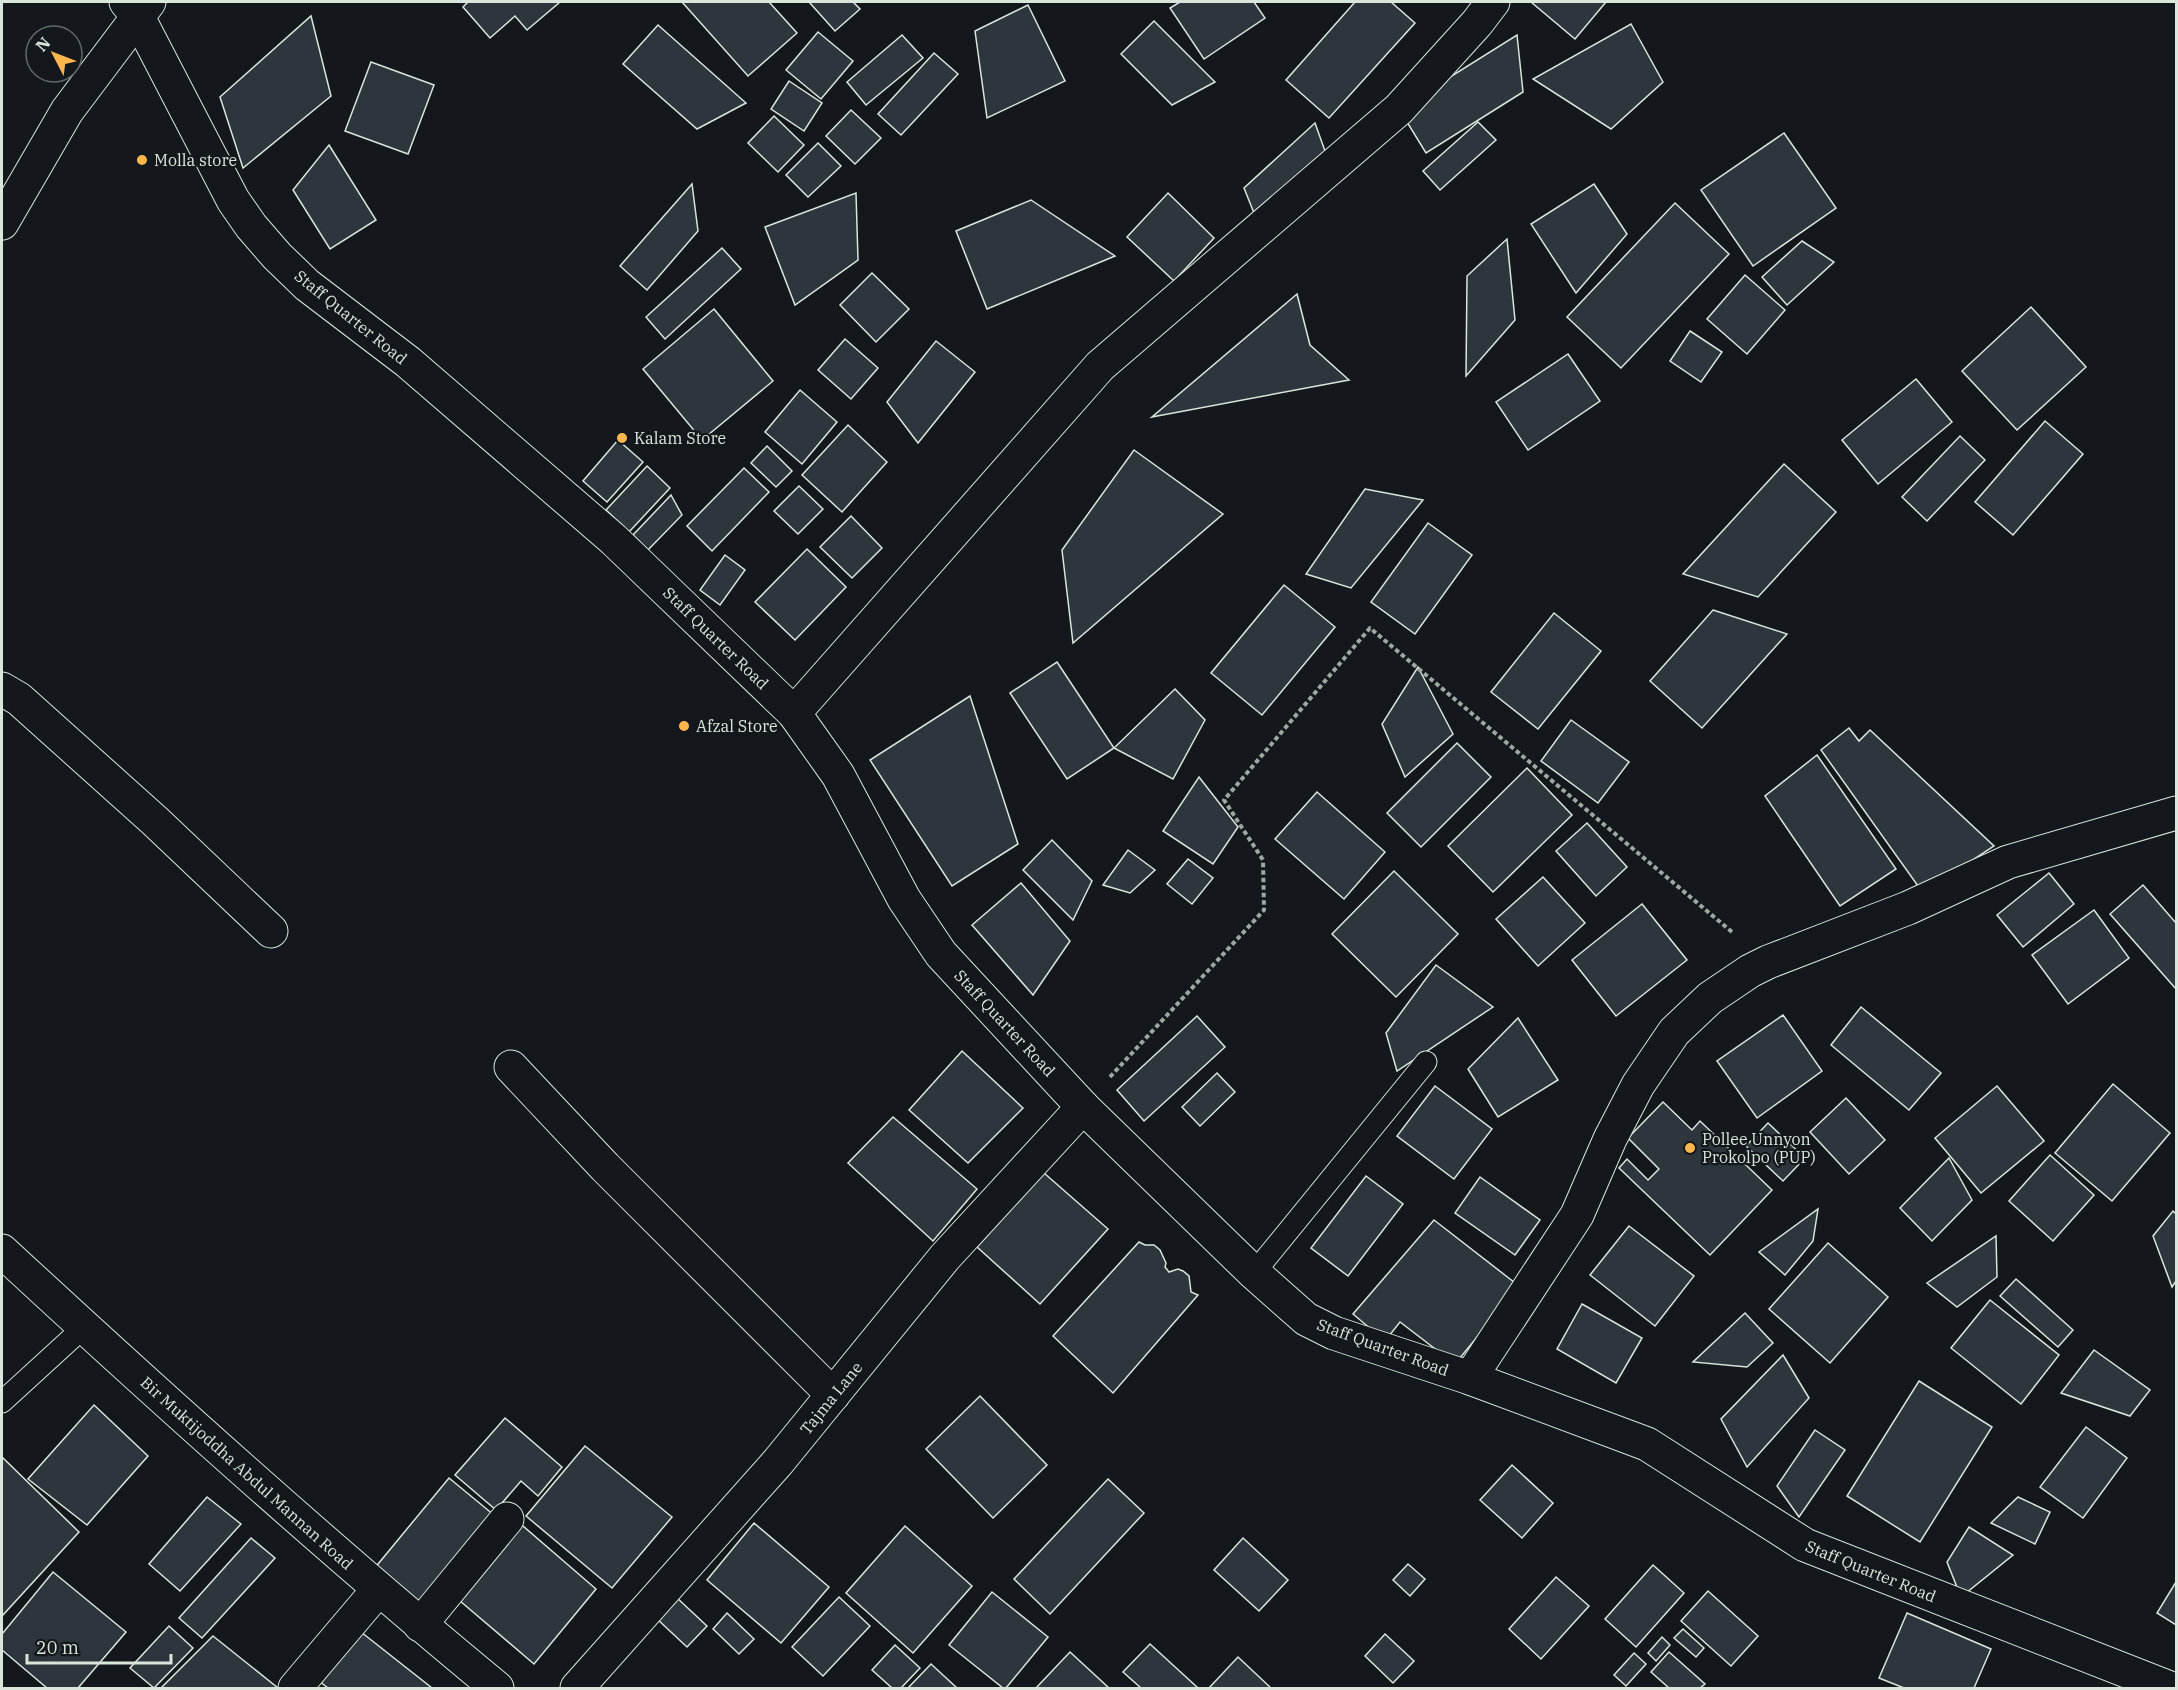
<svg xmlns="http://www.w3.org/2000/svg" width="2178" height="1690" font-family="'IBM Plex Serif',serif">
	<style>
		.building { fill: #2c363c; stroke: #d8e6dc; stroke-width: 1.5 }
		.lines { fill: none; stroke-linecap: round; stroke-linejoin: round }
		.service-casing { stroke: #d8e6dc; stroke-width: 23 }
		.pedestrian-casing { stroke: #d8e6dc; stroke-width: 35 }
		.minor-casing { stroke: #d8e6dc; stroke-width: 35 }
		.tertiary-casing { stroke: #d8e6dc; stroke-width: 35 }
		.path { stroke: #9da8a2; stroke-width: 4; stroke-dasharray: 4.5 3; stroke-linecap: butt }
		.service { stroke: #14181c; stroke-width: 21 }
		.pedestrian { stroke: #14181c; stroke-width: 33 }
		.minor { stroke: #14181c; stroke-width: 33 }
		.tertiary { stroke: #14181c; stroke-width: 33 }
		.poi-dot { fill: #ffb74d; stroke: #14181c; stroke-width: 2 }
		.labels { text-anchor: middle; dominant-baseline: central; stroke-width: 4.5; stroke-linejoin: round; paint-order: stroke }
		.poi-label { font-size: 16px; fill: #d8e6dc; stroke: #14181c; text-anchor: start }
		.street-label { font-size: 16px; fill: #d8e6dc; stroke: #14181c }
	</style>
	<rect width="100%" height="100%" fill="#14181c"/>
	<g class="building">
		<polygon points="468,2 560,2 527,30 515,16 490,38 463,7"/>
		<polygon points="682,2 769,2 797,33 748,76"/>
		<polygon points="809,2 853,2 860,9 835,31"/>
		<polygon points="1180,2 1254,2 1265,18 1204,59 1170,8"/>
		<polygon points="1355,2 1391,2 1415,23 1329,118 1286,80"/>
		<polygon points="1531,2 1606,2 1575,39"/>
		<polygon points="1028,5 1065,81 987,118 975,31"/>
		<polygon points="311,16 331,96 243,168 220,97"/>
		<polygon points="1154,21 1215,82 1172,105 1121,54"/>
		<polygon points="1631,24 1663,82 1611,129 1533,79"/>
		<polygon points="658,25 746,103 697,129 623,64"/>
		<polygon points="818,32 853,61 821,99 786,70"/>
		<polygon points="902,35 923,58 866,105 847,82"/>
		<polygon points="1517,35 1523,92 1426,153 1399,109"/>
		<polygon points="934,53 958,74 901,135 878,114"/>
		<polygon points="371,62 434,85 408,154 345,131"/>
		<polygon points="789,81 822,103 804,131 771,109"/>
		<polygon points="851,110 881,138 855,164 826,136"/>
		<polygon points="774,116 804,145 778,172 748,143"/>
		<polygon points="1478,122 1496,140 1440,190 1423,171"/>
		<polygon points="1315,123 1330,165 1260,228 1244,188"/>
		<polygon points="1784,133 1836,208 1753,266 1701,190"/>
		<polygon points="818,143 841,166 808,197 786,175"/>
		<polygon points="329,145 376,220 330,249 293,190"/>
		<polygon points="692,184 698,231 647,290 620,266"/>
		<polygon points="1594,184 1627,234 1576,293 1531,224"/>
		<polygon points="856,193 858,260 795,305 765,227"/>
		<polygon points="1168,193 1214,238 1174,281 1127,237"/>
		<polygon points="1031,200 1115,256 987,309 956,231"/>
		<polygon points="1675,203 1729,254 1621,368 1567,317"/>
		<polygon points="1507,239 1515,320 1466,376 1467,276"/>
		<polygon points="1802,241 1834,262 1787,305 1762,277"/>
		<polygon points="722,248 741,269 665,339 646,317"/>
		<polygon points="872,273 909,309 876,342 840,305"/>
		<polygon points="1745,275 1785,310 1747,354 1707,319"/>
		<polygon points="1297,294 1310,345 1349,380 1152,417"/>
		<polygon points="2031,307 2086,367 2017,430 1962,371"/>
		<polygon points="714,309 773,381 702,440 643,369"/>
		<polygon points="1690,331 1722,352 1701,382 1670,361"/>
		<polygon points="845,339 878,368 851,399 818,370"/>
		<polygon points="936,341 975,372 918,443 887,402"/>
		<polygon points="1568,354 1600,401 1528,450 1496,402"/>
		<polygon points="1916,379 1952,422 1878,484 1842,440"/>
		<polygon points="800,390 837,422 802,464 765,432"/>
		<polygon points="2045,421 2083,454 2013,535 1975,502"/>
		<polygon points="848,425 887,462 842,512 802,475"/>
		<polygon points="1960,436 1985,460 1927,521 1902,497"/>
		<polygon points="618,440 643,462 607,502 583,481"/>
		<polygon points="767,446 792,471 776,487 751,463"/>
		<polygon points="1134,450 1223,514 1073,643 1062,550"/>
		<polygon points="1784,464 1836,512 1758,597 1683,574"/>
		<polygon points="647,466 670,488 629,532 606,510"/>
		<polygon points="744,468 769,492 712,551 687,526"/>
		<polygon points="799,486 823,509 798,534 774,511"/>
		<polygon points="1365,489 1423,500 1351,588 1306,574"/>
		<polygon points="671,495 682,515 648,550 633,535"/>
		<polygon points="851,516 882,548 852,578 820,547"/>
		<polygon points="1428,523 1472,555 1415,634 1371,602"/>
		<polygon points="807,549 846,587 795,640 755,602"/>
		<polygon points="725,555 745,570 720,605 700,590"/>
		<polygon points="1284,585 1335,627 1262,715 1211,673"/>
		<polygon points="1713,610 1787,634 1702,728 1650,681"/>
		<polygon points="1554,613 1601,651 1538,729 1491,692"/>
		<polygon points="1057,662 1114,748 1067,779 1010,693"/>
		<polygon points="1418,667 1453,734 1405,777 1382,724"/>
		<polygon points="1175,689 1205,720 1173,779 1114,748"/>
		<polygon points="970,696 1018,844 952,886 870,760"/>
		<polygon points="1571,720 1629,762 1598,803 1541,761"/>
		<polygon points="1849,728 1859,741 1870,730 1994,846 1923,893 1821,750"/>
		<polygon points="1457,743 1491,777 1421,847 1387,813"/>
		<polygon points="1817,755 1896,869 1840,906 1765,796"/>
		<polygon points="1527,768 1572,815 1493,892 1448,846"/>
		<polygon points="1199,777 1238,827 1213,864 1163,831"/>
		<polygon points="1317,792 1385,852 1344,899 1275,839"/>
		<polygon points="1587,823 1627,867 1596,896 1556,851"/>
		<polygon points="1052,840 1092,881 1073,920 1023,870"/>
		<polygon points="1128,850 1155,870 1130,893 1103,885"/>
		<polygon points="1188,859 1213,878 1192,904 1167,884"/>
		<polygon points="1394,871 1458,934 1396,997 1332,934"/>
		<polygon points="2049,873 2074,904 2023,947 1997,915"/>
		<polygon points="1543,877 1585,923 1538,966 1496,919"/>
		<polygon points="1021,883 1070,941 1033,995 972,925"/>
		<polygon points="2143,885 2176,923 2176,989 2110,914"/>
		<polygon points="1642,904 1687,960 1616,1016 1572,960"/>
		<polygon points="2094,910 2129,958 2068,1004 2032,955"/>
		<polygon points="1436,965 1493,1007 1397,1071 1386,1033"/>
		<polygon points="1861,1007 1941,1073 1909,1110 1831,1045"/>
		<polygon points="1783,1015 1822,1071 1757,1118 1717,1061"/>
		<polygon points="1197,1016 1225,1047 1144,1121 1117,1090"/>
		<polygon points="1518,1018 1558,1080 1498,1117 1468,1069"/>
		<polygon points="962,1051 1023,1108 968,1163 909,1110"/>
		<polygon points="1217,1073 1235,1092 1200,1126 1182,1107"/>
		<polygon points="2113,1084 2170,1133 2112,1201 2055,1153"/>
		<polygon points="1435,1086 1492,1129 1454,1179 1397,1136"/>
		<polygon points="1997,1086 2044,1141 1981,1193 1935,1138"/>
		<polygon points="1846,1098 1885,1140 1849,1174 1810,1132"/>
		<polygon points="1663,1102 1692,1130 1700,1121 1772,1190 1710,1255 1619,1168 1627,1159 1648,1180 1659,1169 1628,1138"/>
		<polygon points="893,1117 977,1189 933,1241 848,1163"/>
		<polygon points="1768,1123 1805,1158 1783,1181 1746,1146"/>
		<polygon points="2050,1155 2094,1195 2053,1241 2009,1201"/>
		<polygon points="1949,1158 1972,1200 1932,1241 1900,1208"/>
		<polygon points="1044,1173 1108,1229 1040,1304 977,1247"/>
		<polygon points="1366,1176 1403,1204 1348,1276 1311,1248"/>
		<polygon points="1480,1177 1540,1220 1515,1255 1455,1213"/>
		<polygon points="1818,1209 1813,1241 1785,1275 1759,1252"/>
		<polygon points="2173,1211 2176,1214 2176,1281 2172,1287 2153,1236"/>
		<polygon points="1434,1220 1519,1286 1455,1364 1400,1322 1385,1341 1353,1314"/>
		<polygon points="1629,1226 1694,1276 1655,1326 1590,1275"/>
		<polygon points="1996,1236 1997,1277 1957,1307 1927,1283"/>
		<polygon points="1139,1242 1145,1245 1154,1245 1160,1250 1166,1263 1165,1267 1169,1272 1178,1269 1183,1271 1189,1276 1191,1292 1198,1295 1113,1393 1053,1336"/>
		<polygon points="1828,1243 1888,1297 1830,1363 1769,1309"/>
		<polygon points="2016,1279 2073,1330 2058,1347 2000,1296"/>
		<polygon points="1990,1300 2059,1355 2021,1404 1951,1348"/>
		<polygon points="1582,1304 1642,1338 1616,1383 1557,1349"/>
		<polygon points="1745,1313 1773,1343 1747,1367 1693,1362"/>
		<polygon points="2094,1350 2150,1390 2130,1416 2061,1393"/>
		<polygon points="1783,1355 1809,1398 1747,1467 1721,1419"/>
		<polygon points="1919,1381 1992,1427 1920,1542 1847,1496"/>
		<polygon points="980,1396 1047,1465 993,1518 926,1449"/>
		<polygon points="94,1405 148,1456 87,1525 28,1479"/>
		<polygon points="505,1418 562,1467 538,1496 521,1481 496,1510 455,1475"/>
		<polygon points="2086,1427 2127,1458 2083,1518 2040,1487"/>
		<polygon points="1815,1430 1845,1450 1799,1517 1777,1486"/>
		<polygon points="585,1446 672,1517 612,1588 526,1516"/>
		<polygon points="2,1457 79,1532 2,1616"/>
		<polygon points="1512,1465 1553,1503 1522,1538 1480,1500"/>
		<polygon points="449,1478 500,1520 421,1617 369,1575"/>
		<polygon points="1108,1479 1144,1513 1050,1614 1014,1579"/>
		<polygon points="207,1497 241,1524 180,1591 149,1564"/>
		<polygon points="2018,1497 2050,1512 2035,1544 1991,1523"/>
		<polygon points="516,1520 596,1589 534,1664 453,1595"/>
		<polygon points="754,1523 829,1587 781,1643 707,1580"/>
		<polygon points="905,1526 972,1586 913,1653 846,1593"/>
		<polygon points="1969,1527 2013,1555 1961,1597 1947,1562"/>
		<polygon points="251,1538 275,1558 202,1638 179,1618"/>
		<polygon points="1243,1538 1288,1580 1259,1611 1214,1570"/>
		<polygon points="1408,1564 1425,1579 1410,1596 1393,1580"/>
		<polygon points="1653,1565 1684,1593 1636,1647 1605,1619"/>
		<polygon points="53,1572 126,1632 78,1688 47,1688 2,1650 2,1634"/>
		<polygon points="1556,1577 1589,1606 1541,1659 1509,1629"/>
		<polygon points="2176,1582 2176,1625 2157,1613"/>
		<polygon points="1708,1591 1758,1636 1731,1666 1681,1621"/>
		<polygon points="992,1592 1048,1637 1006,1688 1003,1688 949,1645"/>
		<polygon points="676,1597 707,1626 687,1647 656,1618"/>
		<polygon points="839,1597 870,1626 823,1676 792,1647"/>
		<polygon points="727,1613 754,1639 739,1654 713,1629"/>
		<polygon points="1907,1613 1991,1649 1974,1688 1904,1688 1879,1678"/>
		<polygon points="169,1626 193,1648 154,1688 130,1668"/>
		<polygon points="1683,1629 1704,1648 1696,1657 1674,1638"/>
		<polygon points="361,1632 432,1688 328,1688 319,1681"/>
		<polygon points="1385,1634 1414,1661 1393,1683 1365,1656"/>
		<polygon points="213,1636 278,1688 161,1688"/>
		<polygon points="1662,1637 1670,1645 1656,1661 1648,1653"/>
		<polygon points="1150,1644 1198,1688 1141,1688 1123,1672"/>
		<polygon points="895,1645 920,1668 901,1688 892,1688 872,1670"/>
		<polygon points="1070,1652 1109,1688 1036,1688"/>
		<polygon points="1669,1652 1705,1684 1700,1688 1669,1688 1651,1672"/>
		<polygon points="1634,1653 1646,1664 1626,1686 1614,1675"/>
		<polygon points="1238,1657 1271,1688 1209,1688"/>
		<polygon points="931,1664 957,1688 908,1688"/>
	</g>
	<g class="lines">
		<g class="service-casing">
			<g id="service">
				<polyline points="1254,1273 1426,1062"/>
				<polyline points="2,1402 84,1327"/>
			</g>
		</g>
		<g class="pedestrian-casing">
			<polyline id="pedestrian" points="420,1625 507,1519"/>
		</g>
		<g class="minor-casing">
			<g id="minor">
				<polyline points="2,223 67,111 149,2"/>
				<polyline points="2,689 19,699 155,821 271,931"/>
				<polyline points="794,713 1100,366 1399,109 1477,23 1493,2"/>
				<polyline points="511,1067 605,1167 833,1395"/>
				<path d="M 2,1251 C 163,1400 327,1548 497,1688"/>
				<polyline points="1470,1378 1577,1215 1610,1139 1638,1085 1674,1032 1710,998 1750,971 1768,962 1908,908 2008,862 2176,813"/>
				<polyline points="295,1688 378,1590"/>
				<polyline points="577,1688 778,1462 945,1257 1083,1107"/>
			</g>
		</g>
		<g class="tertiary-casing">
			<polyline id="tertiary" points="126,2 137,15 233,200 251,226 277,256 307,285 408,362 613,539 794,713 838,775 904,899 941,954 1083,1107 1254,1273 1306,1319 1334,1333 1470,1378 1647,1444 1805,1545 2170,1688"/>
		</g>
		<polyline class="path" points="1110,1077 1264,910 1263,860 1224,800 1370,628 1732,932"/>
		<use href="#service" class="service"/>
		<use href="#pedestrian" class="pedestrian"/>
		<use href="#minor" class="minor"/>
		<use href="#tertiary" class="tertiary"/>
	</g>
	<g class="poi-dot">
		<circle cx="142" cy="160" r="6"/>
		<circle cx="622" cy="438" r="6"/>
		<circle cx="684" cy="726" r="6"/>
		<circle cx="1690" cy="1148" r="6"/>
	</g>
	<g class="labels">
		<g class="poi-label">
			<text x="154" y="160">Molla store</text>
			<text x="634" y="438">Kalam Store</text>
			<text x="696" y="726">Afzal Store</text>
			<text x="1702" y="1139">Pollee Unnyon<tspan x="1702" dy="18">Prokolpo (PUP)</tspan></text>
		</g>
		<g class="street-label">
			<text transform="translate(351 317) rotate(39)">Staff Quarter Road</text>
			<text transform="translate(716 638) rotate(44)">Staff Quarter Road</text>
			<text transform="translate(1005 1023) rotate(47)">Staff Quarter Road</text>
			<text transform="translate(1383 1347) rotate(20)">Staff Quarter Road</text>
			<text transform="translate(831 1398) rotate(-51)">Tajma Lane</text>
			<text transform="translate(247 1473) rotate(42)">Bir Muktijoddha Abdul Mannan Road</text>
			<text transform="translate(1871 1571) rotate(22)">Staff Quarter Road</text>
		</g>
	</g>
	<rect width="2178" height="1690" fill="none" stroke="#d8e6dc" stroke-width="6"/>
	<g transform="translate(54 54) rotate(312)"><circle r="28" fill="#14181c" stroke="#626a69" stroke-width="1.5"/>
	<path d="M0-4.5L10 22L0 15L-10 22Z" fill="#ffb74d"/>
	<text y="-9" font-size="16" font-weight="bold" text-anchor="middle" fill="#d8e6dc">N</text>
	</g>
	<path d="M27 1654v9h144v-9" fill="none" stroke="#d8e6dc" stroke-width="3"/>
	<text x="36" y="1654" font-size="18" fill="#d8e6dc" stroke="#14181c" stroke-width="4.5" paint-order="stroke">20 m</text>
</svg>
